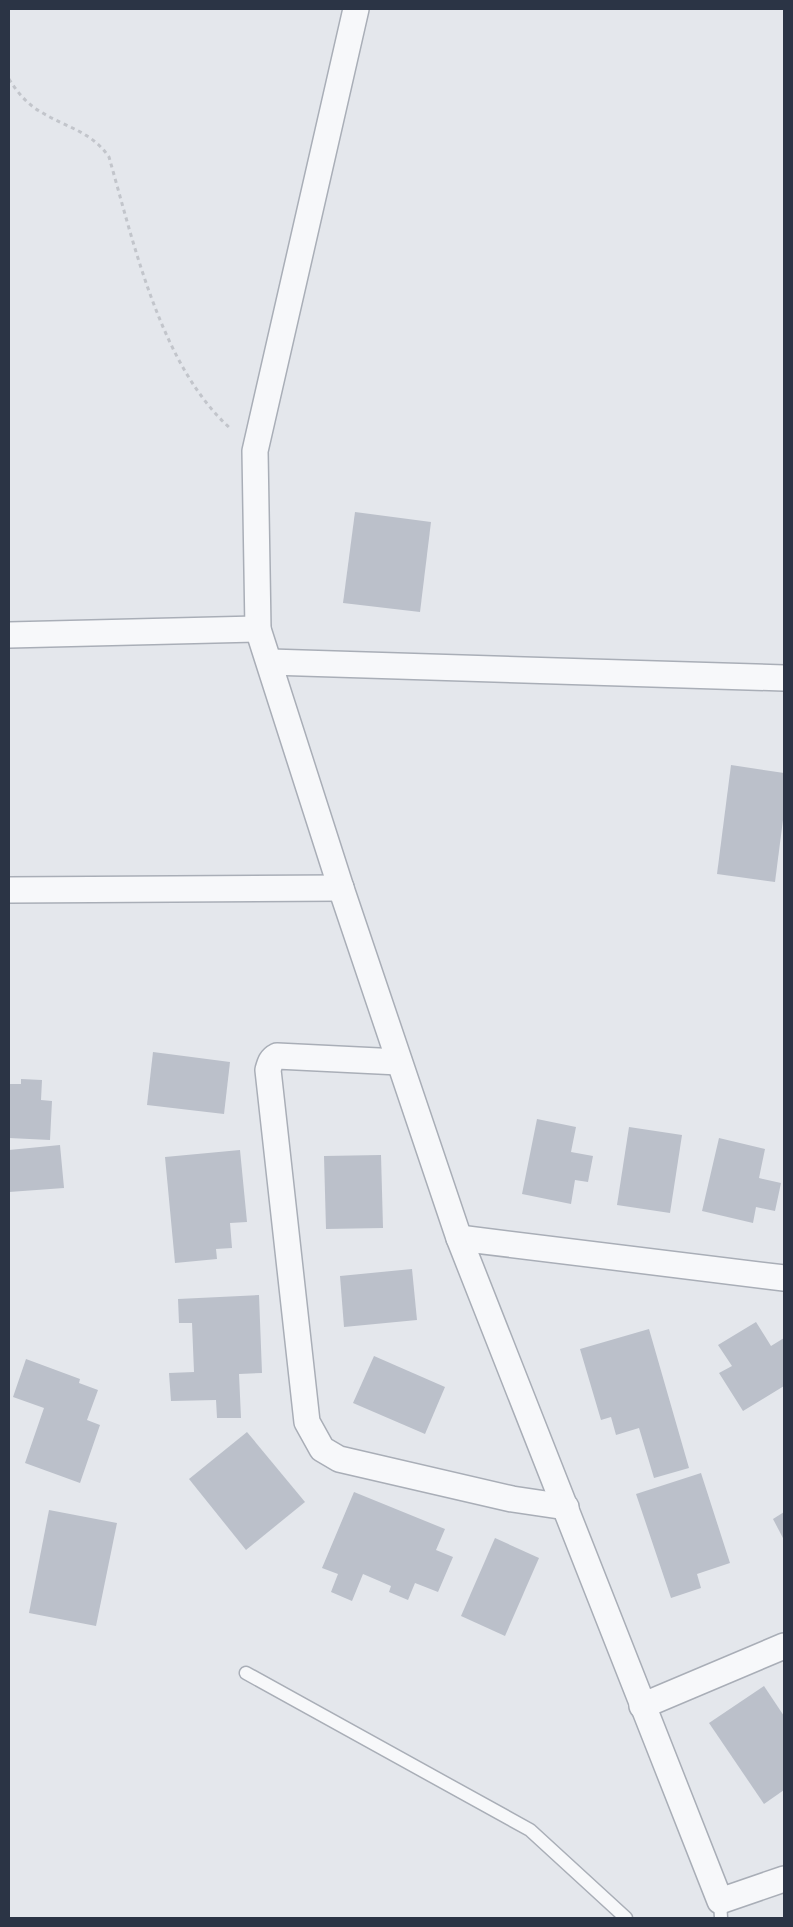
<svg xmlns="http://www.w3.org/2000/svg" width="793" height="1927" font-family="'Nunito Sans',sans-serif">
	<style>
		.building { fill: #bbc0ca }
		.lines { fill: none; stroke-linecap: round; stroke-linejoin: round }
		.service-casing { stroke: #a9aeb7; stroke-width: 15 }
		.minor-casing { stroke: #a9aeb7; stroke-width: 28 }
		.path { stroke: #c2c5cb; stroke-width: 3; stroke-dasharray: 4 4; stroke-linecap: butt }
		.service { stroke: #f7f8fa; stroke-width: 12 }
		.minor { stroke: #f7f8fa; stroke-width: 25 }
	</style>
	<rect width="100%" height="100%" fill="#e4e7ec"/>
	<g class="building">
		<polygon points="355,512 431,522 420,612 343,603"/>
		<polygon points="731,765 784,773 784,812 775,882 717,874"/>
		<polygon points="153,1052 230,1062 224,1114 147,1105"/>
		<polygon points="21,1079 42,1080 41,1100 52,1101 50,1140 9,1138 9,1084 21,1084"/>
		<polygon points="537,1119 576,1127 571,1152 593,1156 588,1182 575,1180 571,1204 522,1194"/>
		<polygon points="629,1127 682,1135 670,1213 617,1205"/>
		<polygon points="719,1138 765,1149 759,1178 781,1183 775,1211 756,1207 753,1223 702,1211"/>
		<polygon points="60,1145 64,1188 9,1192 9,1150"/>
		<polygon points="240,1150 247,1222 230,1223 232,1248 216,1249 217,1259 175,1263 165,1157"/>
		<polygon points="381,1155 383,1228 326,1229 324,1156"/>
		<polygon points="412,1269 417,1320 344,1327 340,1276"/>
		<polygon points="259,1295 262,1373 239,1374 241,1418 217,1418 216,1400 171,1401 169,1373 194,1372 192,1323 179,1323 178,1299"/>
		<polygon points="756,1322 771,1346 784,1338 784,1386 743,1411 719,1373 732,1366 718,1345"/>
		<polygon points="649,1329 689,1468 654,1478 639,1428 616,1435 611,1417 601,1420 580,1349"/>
		<polygon points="374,1356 445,1387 425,1434 353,1403"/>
		<polygon points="26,1359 80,1379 79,1383 98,1390 87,1420 100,1425 80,1483 25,1463 44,1408 13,1397"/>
		<polygon points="247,1432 305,1502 246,1550 189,1479"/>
		<polygon points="701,1473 730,1563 697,1574 701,1588 671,1598 636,1494"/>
		<polygon points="354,1492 445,1529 436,1550 453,1557 438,1592 415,1583 408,1600 389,1592 391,1586 363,1574 352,1601 331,1592 338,1574 322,1568"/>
		<polygon points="49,1510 117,1523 96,1626 29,1613"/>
		<polygon points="784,1512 784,1540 773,1519"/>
		<polygon points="495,1538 539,1558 505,1636 461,1616"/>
		<polygon points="764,1686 784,1716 784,1790 764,1804 709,1723"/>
	</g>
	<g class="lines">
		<g class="service-casing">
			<g id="service">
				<polyline points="246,1673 530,1830 626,1918"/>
				<polyline points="720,1901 721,1918"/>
			</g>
		</g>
		<g class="minor-casing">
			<g id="minor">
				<polyline points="356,9 255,451 258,629 341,888 459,1238 720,1901 784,1879"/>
				<polyline points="9,635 258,629"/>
				<polyline points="270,662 784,678"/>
				<polyline points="9,890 341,888"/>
				<path d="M 399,1062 L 277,1056 C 271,1059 270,1063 268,1070 L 307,1422 L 322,1449 L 339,1459 L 512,1499 L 566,1507"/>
				<polyline points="459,1238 784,1278"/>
				<polyline points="642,1706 784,1646"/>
			</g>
		</g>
		<path class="path" d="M 9,79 C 17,92 28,105 41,112 C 67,128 91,131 109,157 C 134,244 161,367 231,429"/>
		<use href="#service" class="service"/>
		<use href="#minor" class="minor"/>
	</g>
	<rect width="793" height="1927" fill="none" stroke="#2b3445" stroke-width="20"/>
</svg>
